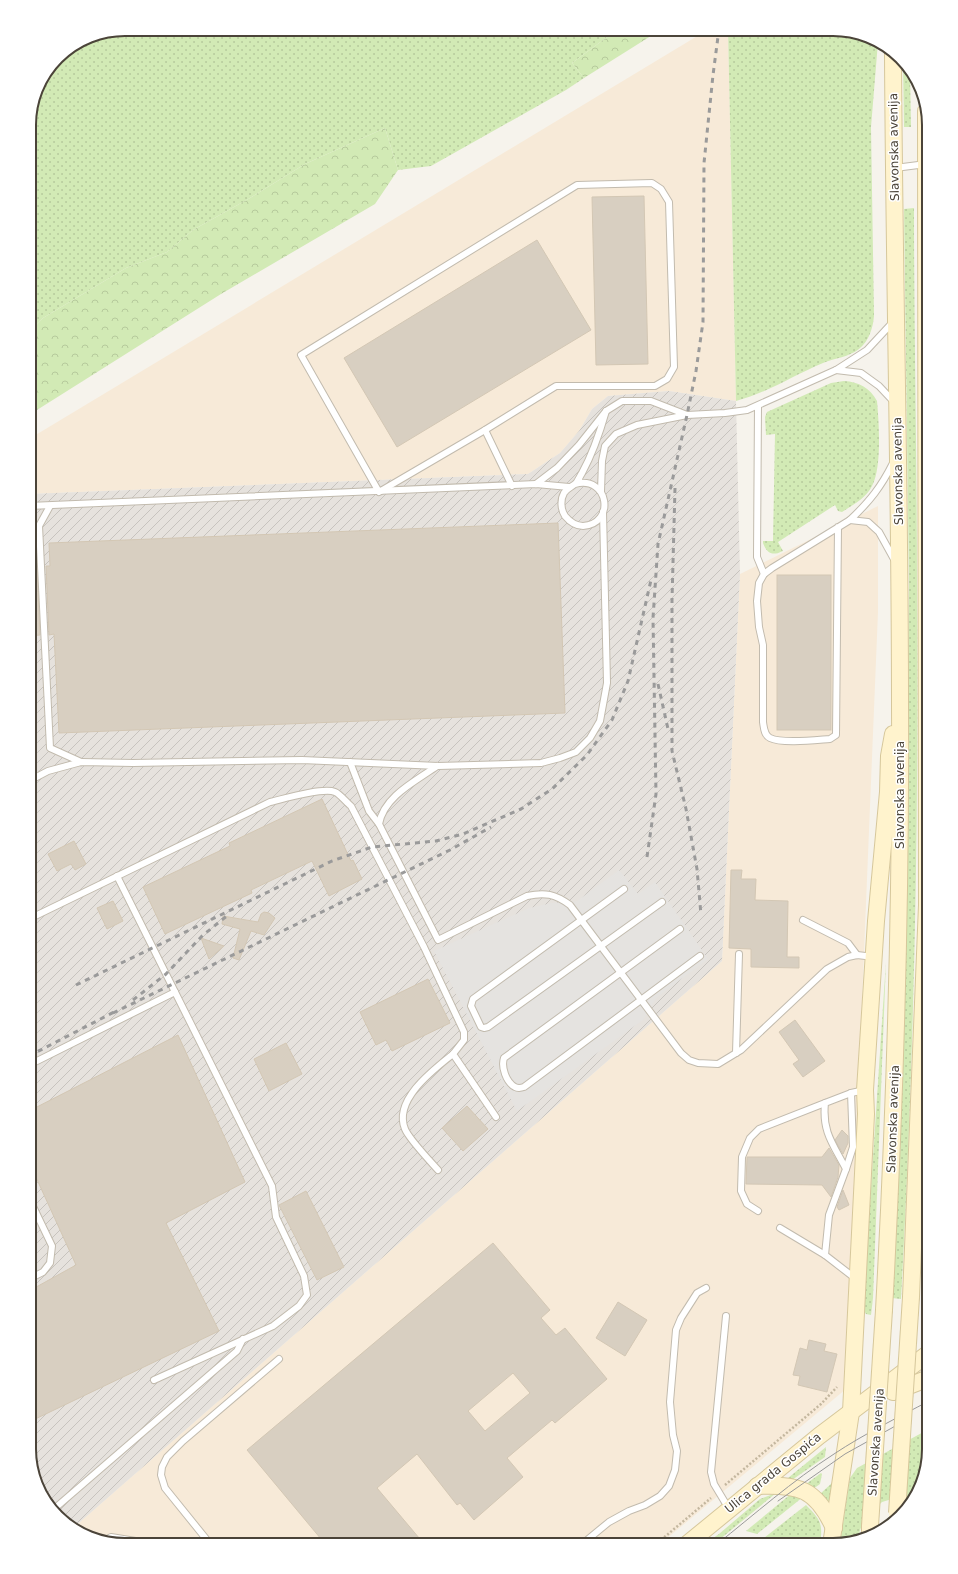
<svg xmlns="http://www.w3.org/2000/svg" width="958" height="1574" font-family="'DejaVu Sans',sans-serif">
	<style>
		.commercial { fill: #f7ead8 }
		.industrial { fill: url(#industrial-furrows) }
		.grass { fill: url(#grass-dots) }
		.forest { fill: url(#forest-crowns) }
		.parking { fill: #e5e3e0 }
		.building { fill: #d8cfc1; stroke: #d3c7b4; fill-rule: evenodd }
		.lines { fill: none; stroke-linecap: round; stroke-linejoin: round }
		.lane-casing { stroke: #c2bbae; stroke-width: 8 }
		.secondary-casing { stroke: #d6c79b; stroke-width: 18 }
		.path { stroke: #c4b79f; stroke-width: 2.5; stroke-dasharray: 2 2; stroke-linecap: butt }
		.lane { stroke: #fff; stroke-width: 6 }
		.secondary { stroke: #fff3cd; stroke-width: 16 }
		.tram { stroke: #9a9a9a; stroke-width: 1 }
		.rail { stroke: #9a9a9a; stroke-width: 3; stroke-dasharray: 5 5; stroke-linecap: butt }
		.secondary-bridge-casing { stroke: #d6c79b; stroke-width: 18; stroke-linecap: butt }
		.secondary-bridge { stroke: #fff3cd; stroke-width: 16 }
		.labels { text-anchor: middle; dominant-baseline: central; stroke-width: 3; stroke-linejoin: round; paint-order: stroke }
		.street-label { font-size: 12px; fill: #4b4439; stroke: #fff }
		.rim { fill: none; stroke: #4b4439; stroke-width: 2 }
	</style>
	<defs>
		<pattern id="industrial-furrows" width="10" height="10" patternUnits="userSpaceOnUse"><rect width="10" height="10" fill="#e6e2dd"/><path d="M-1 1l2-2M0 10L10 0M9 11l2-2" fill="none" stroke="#c7c3be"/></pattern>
		<pattern id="grass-dots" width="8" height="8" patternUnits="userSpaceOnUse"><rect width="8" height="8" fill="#d2eab5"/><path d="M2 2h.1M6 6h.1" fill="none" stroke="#b6ca9c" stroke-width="1.8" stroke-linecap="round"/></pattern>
		<pattern id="forest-crowns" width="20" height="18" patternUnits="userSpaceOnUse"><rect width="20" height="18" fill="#d2eab5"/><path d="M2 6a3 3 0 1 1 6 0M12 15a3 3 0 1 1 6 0" fill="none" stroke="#b6ca9c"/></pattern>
	</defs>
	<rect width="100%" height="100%" fill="#f6f3ec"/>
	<g class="commercial">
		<polygon points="709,29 728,29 736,401 669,391 608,396 592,409 579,431 560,453 528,474 29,494 29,439"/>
		<polygon points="878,506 878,612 846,1389 659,1545 119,1545 72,1529 722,961 740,574"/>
	</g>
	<polygon class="industrial" points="669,391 736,401 740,574 722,961 72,1529 39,1492 29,1449 29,494 528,474 560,453 579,431 592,409 608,396"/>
	<g class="grass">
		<polygon points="125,29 618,29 572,63 584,78 566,90 431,166 398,170 385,128 305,164 250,198 193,230 167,252 126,268 43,318 29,333 29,119 36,88 57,57 88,36"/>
		<path d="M 728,29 L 840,29 L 878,42 L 871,127 L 874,316 C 873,328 869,341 859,349 C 849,357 835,358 823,363 C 794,375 767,393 736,401 Z"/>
		<polygon points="903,64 910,72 911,127 904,127"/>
		<path d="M 914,208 C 914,334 917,460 917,586 C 919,824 914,1062 901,1299 L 892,1298 L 900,1156 L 905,1005 L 909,585 L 904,209 Z"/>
		<path d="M 844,381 C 859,382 870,388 877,401 C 879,423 882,468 872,486 C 866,498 853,505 842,512 L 838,511 L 835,505 L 778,542 L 783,551 C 773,556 767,554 763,543 L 763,541 L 773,541 L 775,434 L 766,435 L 765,417 L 767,412 L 831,383 Z"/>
		<polygon points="886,961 873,1298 871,1315 866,1314 863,1309"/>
		<polygon points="929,1098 929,1316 921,1321"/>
		<polygon points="929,1328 929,1343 921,1349 921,1333"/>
		<polygon points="929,1429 929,1450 916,1497 909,1504 910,1498 905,1495 882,1502 864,1519 857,1539 840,1543 850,1478 857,1468"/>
		<polygon points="826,1447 825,1457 792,1480 788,1479 788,1478"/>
		<polygon points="821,1473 822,1474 820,1484 813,1489 806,1484"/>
		<polygon points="833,1482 829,1501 827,1501 820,1494"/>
		<polygon points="776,1493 713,1545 703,1545 719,1534 760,1499"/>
		<polygon points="792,1493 803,1497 757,1534 746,1531"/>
		<path d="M 806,1505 C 821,1520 823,1524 820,1545 L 755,1545 Z"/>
		<polygon points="737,1537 751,1539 744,1545 728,1545"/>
	</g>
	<g class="forest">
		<polygon points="618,29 662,29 584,78 572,63"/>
		<polygon points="385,128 398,170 375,204 221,294 29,415 29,333 43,318 126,268 167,252 193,230 250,198 305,164"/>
	</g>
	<polygon class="parking" points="619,870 638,894 655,882 708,959 656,998 643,1020 517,1111 434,951 529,908 552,903 577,901"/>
	<g class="building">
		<polygon points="644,196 648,364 596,365 592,197"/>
		<polygon points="537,240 591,330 397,447 344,358"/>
		<polygon points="558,523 565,713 59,733 54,634 49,635 46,566 50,566 49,543"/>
		<polygon points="29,567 37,567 40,635 29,636"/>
		<rect x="777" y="575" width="54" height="155"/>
		<polygon points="322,799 351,861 353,860 362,879 329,896 312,861 251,890 252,893 165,934 143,887 230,846 229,843"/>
		<polygon points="74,841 86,864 75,870 71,864 57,871 48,854"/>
		<polygon points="731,870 742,870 741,879 756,879 755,900 788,901 787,957 799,957 799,968 751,967 751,949 729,948"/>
		<polygon points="113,901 123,921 107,929 97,908"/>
		<polygon points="264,912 269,913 275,918 264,935 251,931 239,960 233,958 240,929 222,924 223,916 258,922 261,914"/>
		<polygon points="201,938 224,946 209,959"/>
		<polygon points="428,979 450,1023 392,1051 386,1040 376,1045 360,1012"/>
		<polygon points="795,1020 825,1061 803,1077 793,1064 799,1060 779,1032"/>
		<polygon points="178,1035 245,1182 166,1223 219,1331 29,1422 29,1291 76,1265 29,1162 29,1111"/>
		<polygon points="286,1043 302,1074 269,1091 254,1059"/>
		<polygon points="467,1106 488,1129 463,1151 442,1128"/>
		<polygon points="842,1130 848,1136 848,1143 843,1154 835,1140"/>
		<polygon points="829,1148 839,1165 838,1177 831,1197 822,1185 746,1184 747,1157 822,1157"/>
		<polygon points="843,1190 849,1205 839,1210 837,1207"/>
		<polygon points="306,1191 344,1267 317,1280 279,1205"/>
		<path d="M 493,1243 L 550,1310 L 541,1318 L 556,1335 L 565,1328 L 607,1379 L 555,1423 L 552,1420 L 507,1458 L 523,1477 L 474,1520 L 460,1503 L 457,1505 L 417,1454 L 377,1488 L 425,1545 L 326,1545 L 247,1450 ZM 513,1373 L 530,1393 L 485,1431 L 468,1411 Z"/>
		<polygon points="618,1302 647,1320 625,1356 596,1338"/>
		<polygon points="809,1340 826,1344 824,1351 837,1354 827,1392 798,1385 800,1376 793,1375 800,1348 807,1350"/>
	</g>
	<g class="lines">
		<g class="lane-casing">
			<g id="lane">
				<polyline points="895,168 926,164"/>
				<polygon points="652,183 661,189 669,202 674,367 667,379 655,386 556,386 485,430 379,492 301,355 577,185"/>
				<polyline points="893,322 867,350 836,370 861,373 879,386 895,403"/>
				<polyline points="758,406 757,557 764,574"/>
				<polyline points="485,430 512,486"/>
				<path d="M 893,463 C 881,487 870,501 850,520 L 868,522 L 879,532 L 895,561"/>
				<polyline points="536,484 557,468 579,445 606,411 622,401 651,401 687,415"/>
				<path d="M 575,484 C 609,475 616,524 583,526 C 576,526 570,522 565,516 C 561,510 560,500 564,493 C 567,488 572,487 576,483 C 578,481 580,476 582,473 C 593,453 600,432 606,411"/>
				<polyline points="601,491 602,461 605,446 616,434 637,425 687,415 725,413 747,410 836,370"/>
				<polyline points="29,506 536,484 569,487"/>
				<polyline points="50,506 39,526 50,748 81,762"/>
				<path d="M 838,527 L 836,735 L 830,739 C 816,740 782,744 770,738 C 764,735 764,728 763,722 L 763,645 L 759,627 L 757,601 L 759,583 L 764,574 L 772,568 L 850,520"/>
				<polyline points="350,762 369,811 379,824"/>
				<path d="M 437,766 C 416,781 384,796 379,824 L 438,940 L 527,896 C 545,892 555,894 570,905 L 681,1053 L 689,1060 L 698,1063 L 718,1064 L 741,1050 L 827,969 L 848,957 L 857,955 L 874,957"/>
				<polyline points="29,781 48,771 81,762 133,763 302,760 438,766 541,763 560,758 576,752 590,738 600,721 607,683 603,512"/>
				<polyline points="117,876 272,1186 276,1217 304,1276 307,1295 299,1306 273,1326 154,1380"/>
				<polyline points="624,889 473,999 471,1006 481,1027 484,1028 488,1027 662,902"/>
				<path d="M 29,919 L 270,802 C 283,799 323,787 335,792 C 340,794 346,802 351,806 L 424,947 L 464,1032 L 464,1040 L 453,1054 L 496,1117"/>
				<polyline points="803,920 848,943 857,955"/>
				<path d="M 680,929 L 504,1058 C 501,1067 506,1082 515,1087 C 517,1088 521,1088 524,1087 L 700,956"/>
				<polyline points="736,1053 739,954"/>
				<polyline points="33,1063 175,992"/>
				<polyline points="846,1169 853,1147 851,1093"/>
				<path d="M 438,1170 C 430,1161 409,1139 405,1129 C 393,1100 433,1070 453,1054"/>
				<polyline points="758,1211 747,1204 741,1191 742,1157 750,1138 759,1129 825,1103"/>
				<polyline points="780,1228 825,1255"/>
				<polyline points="29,1279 43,1272 50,1263 52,1246 29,1198"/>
				<path d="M 856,1279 L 825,1255 L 829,1215 L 846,1169 C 833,1144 822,1132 825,1103 L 851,1093 L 865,1090"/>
				<polyline points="726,1316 711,1472 714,1484 729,1509"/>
				<polyline points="38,1486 54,1509"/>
				<polyline points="54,1509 237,1351 243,1339"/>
				<polyline points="105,1540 111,1537 160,1545"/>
				<polyline points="211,1545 165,1488 161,1475 162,1467 167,1457 183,1441 279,1359"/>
				<polyline points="581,1545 609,1522 629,1511 645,1505 660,1496 669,1486 675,1470 677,1451 673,1435 670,1402 676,1330 681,1318 697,1293 706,1288"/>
			</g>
		</g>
		<g class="secondary-casing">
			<g id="secondary">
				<polyline points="911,1297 927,905 926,111"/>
				<path d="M 884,1310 C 895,1108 901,906 900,704 C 900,486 894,269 893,52"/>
				<polyline points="893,1392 929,1378"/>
				<path d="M 757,1486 C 798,1484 816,1488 834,1528"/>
				<polyline points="870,1537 870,1526"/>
				<polyline points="686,1545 819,1436 929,1353"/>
				<polyline points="831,1545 851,1412 866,1114 865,1090 876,921 888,792 889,756 893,734"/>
			</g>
		</g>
		<g class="path">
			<polyline points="924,1325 929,1322"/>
			<polyline points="725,1485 821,1404 837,1387"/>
			<polyline points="655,1545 711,1498"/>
		</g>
		<use href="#lane" class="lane"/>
		<use href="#secondary" class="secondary"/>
		<g class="tram">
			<polyline points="778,1501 845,1454 899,1424"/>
			<path d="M 716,1545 C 755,1514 792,1481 834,1454 C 864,1434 897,1418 929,1401"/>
		</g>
		<g class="rail">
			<polyline points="675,488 672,600 672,751 686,809 697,869 701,915"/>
			<polyline points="658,684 668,729"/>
			<polyline points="647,857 656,794 653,618 658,544 687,415 696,371 703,322 704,163 713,75 719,29"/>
			<polyline points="76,985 332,861 372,847 436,841 463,834 521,809 552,789 587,755 612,720 628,681 651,580"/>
			<polyline points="133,1000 166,974 202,936 228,915"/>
			<polyline points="113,1013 450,850 491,827"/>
			<polyline points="29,1056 116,1011"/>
		</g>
		<g class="secondary-bridge-casing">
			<g id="secondary-bridge">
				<polyline points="897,1513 911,1297"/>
				<polyline points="870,1526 884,1310"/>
			</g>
		</g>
		<use href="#secondary-bridge" class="secondary-bridge"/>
	</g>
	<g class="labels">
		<g class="street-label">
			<text transform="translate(894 147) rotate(-91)">Slavonska avenija</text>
			<text transform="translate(898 471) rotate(-91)">Slavonska avenija</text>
			<text transform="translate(900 795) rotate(-90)">Slavonska avenija</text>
			<text transform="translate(893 1119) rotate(-88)">Slavonska avenija</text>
			<text transform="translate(876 1442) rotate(-86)">Slavonska avenija</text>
			<text transform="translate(773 1473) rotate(-39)">Ulica grada Gospića</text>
		</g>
	</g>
	<path d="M0 0H958V1574H0ZM125 36H833A89 89 0 0 1 922 125V1449A89 89 0 0 1 833 1538H125A89 89 0 0 1 36 1449V125A89 89 0 0 1 125 36Z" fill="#fff" fill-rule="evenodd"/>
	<path class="rim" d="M125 36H833A89 89 0 0 1 922 125V1449A89 89 0 0 1 833 1538H125A89 89 0 0 1 36 1449V125A89 89 0 0 1 125 36Z"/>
</svg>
